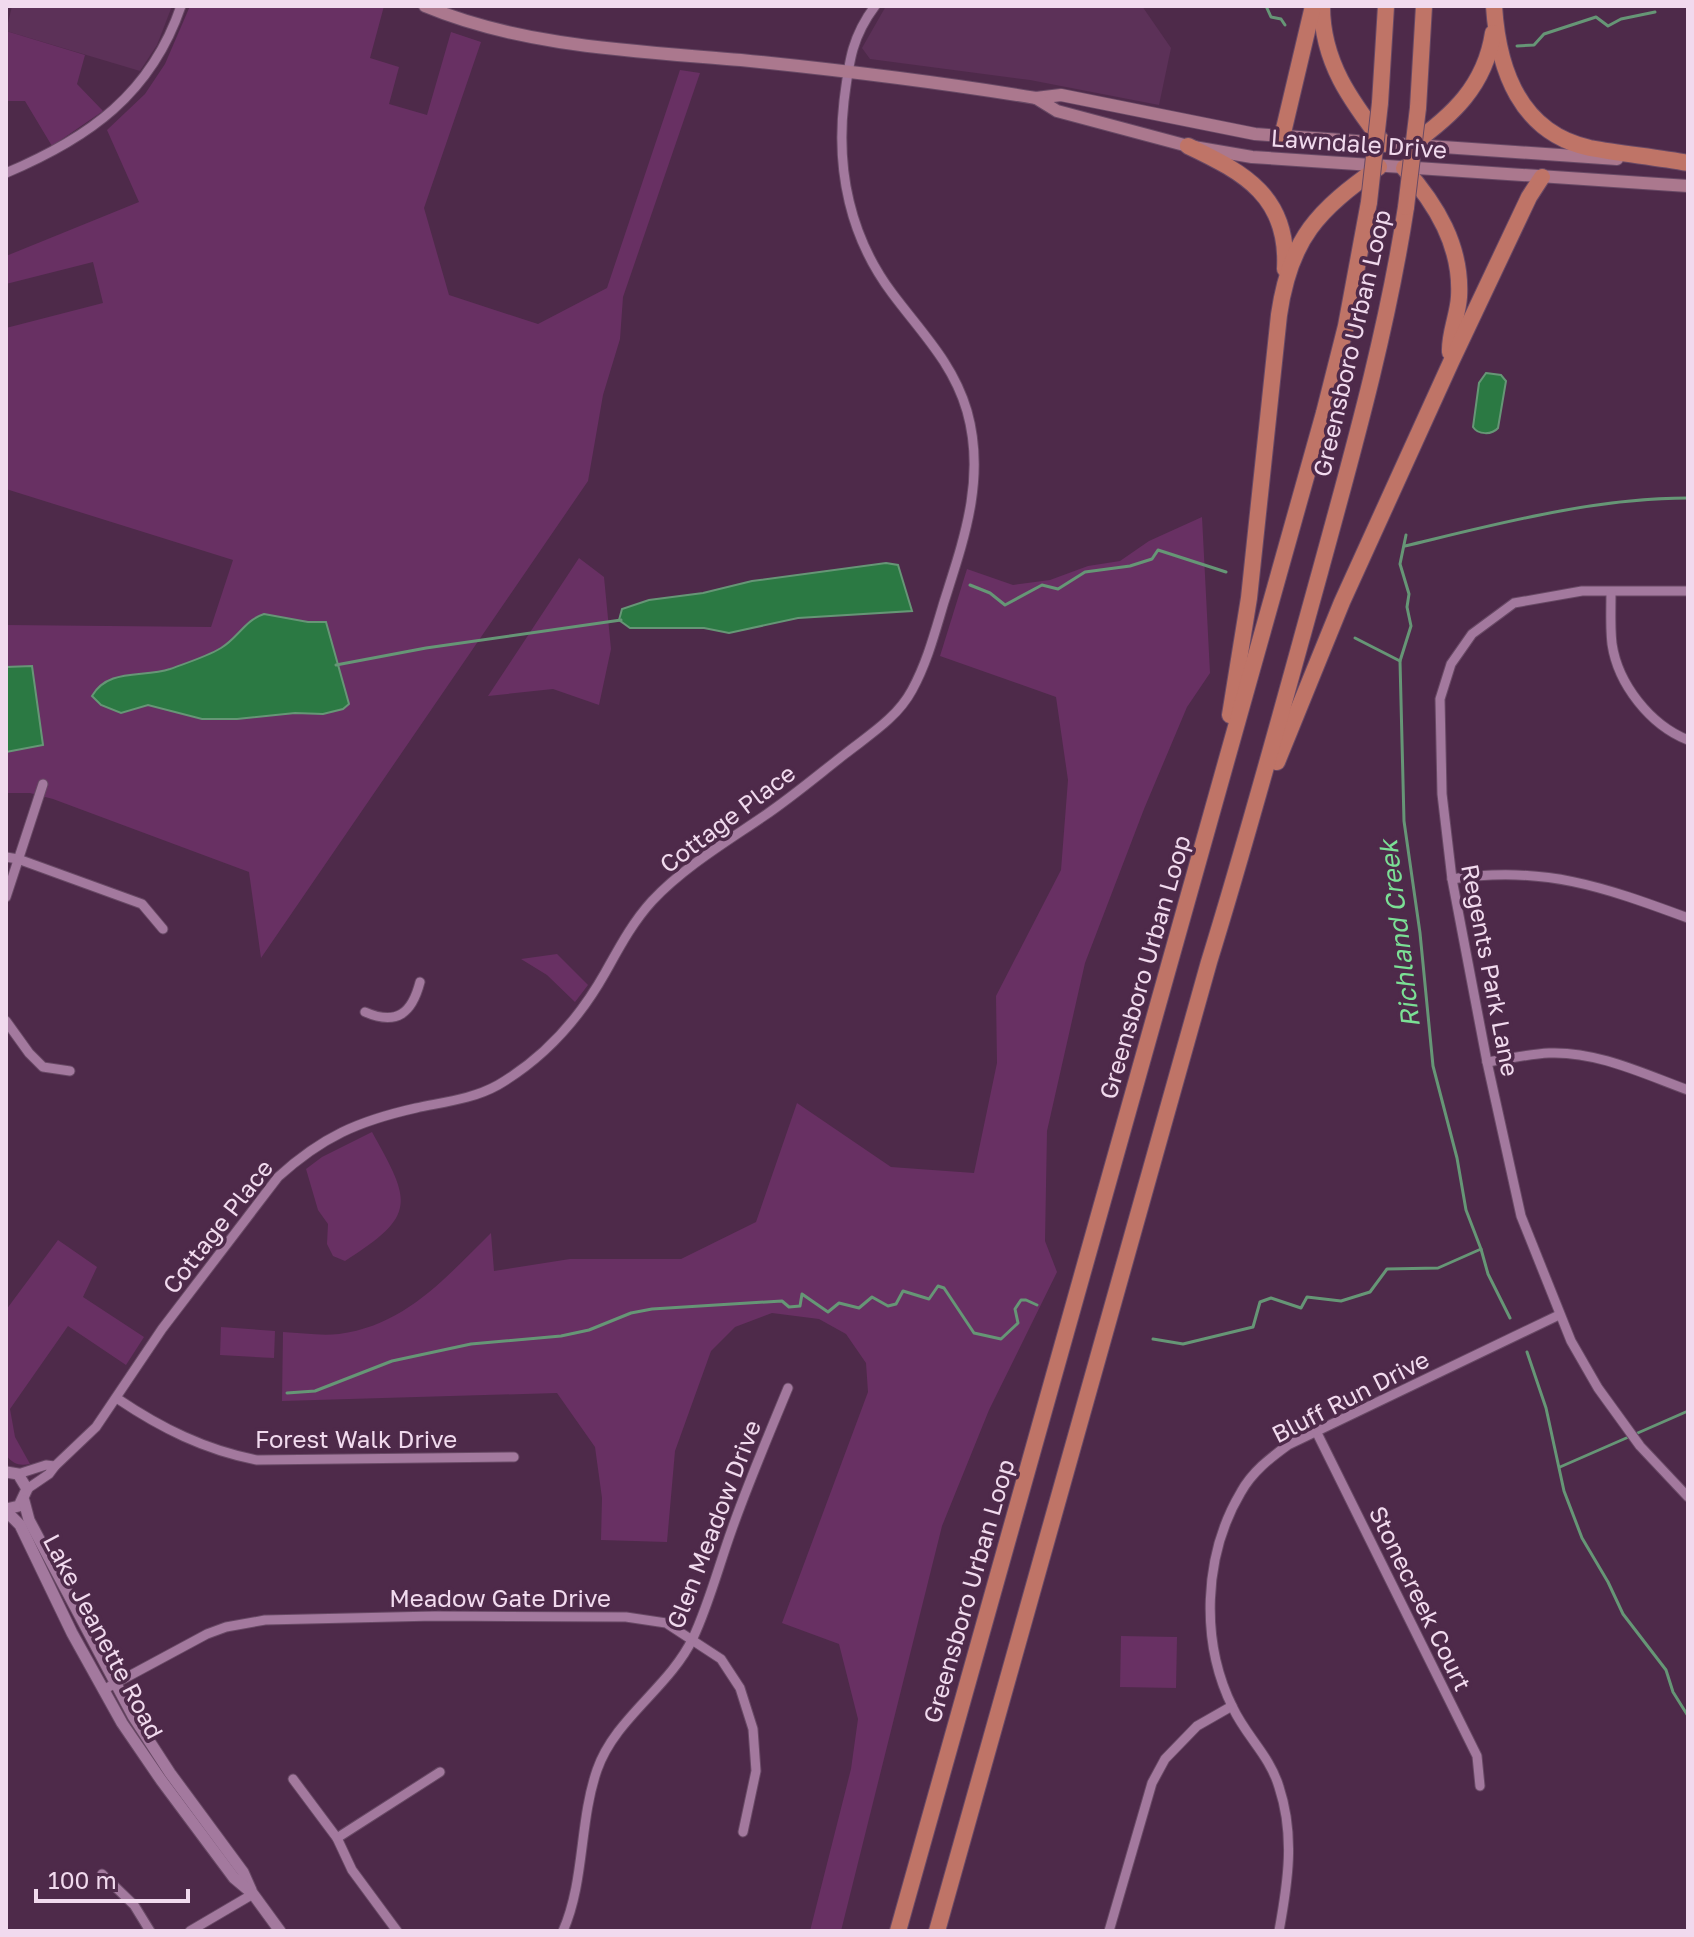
<svg xmlns="http://www.w3.org/2000/svg" width="1694" height="1937" font-family="'Golos Text',sans-serif">
	<style>
		.built { fill: #5c3158 }
		.green { fill: #683063; fill-rule: evenodd }
		.water { fill: #2b7943; stroke: #669676; stroke-width: 2 }
		.lines { fill: none; stroke-linecap: round; stroke-linejoin: round }
		.stream { stroke: #669676; stroke-width: 3 }
		.minor-casing { stroke: #684965; stroke-width: 11 }
		.tertiary-casing { stroke: #684965; stroke-width: 13 }
		.secondary-casing { stroke: #684965; stroke-width: 14 }
		.motorway-casing { stroke: #684965; stroke-width: 18 }
		.minor { stroke: #a3799e; stroke-width: 9 }
		.tertiary { stroke: #a3799e; stroke-width: 11 }
		.secondary { stroke: #ab788e; stroke-width: 12 }
		.motorway { stroke: #bf7467; stroke-width: 16 }
		.motorway-bridge-casing { stroke: #684965; stroke-width: 18; stroke-linecap: butt }
		.motorway-bridge { stroke: #bf7467; stroke-width: 16 }
		.labels { text-anchor: middle; dominant-baseline: central; stroke-width: 7; stroke-linejoin: round; paint-order: stroke }
		.street-label { font-size: 24px; fill: #f1daee; stroke: #4e2a4a }
		.water-label { font-size: 26px; font-style: italic; fill: #7be095; stroke: #4e2a4a }
	</style>
	<rect width="100%" height="100%" fill="#4e2a4a"/>
	<g class="built">
		<polygon points="12,6 172,6 157,45 140,71 6,31"/>
		<polygon points="886,6 1142,6 1171,48 1159,105 1030,80 870,59 862,48"/>
	</g>
	<g class="green">
		<path d="M 190,6 L 384,6 L 370,58 L 399,67 L 389,104 L 427,115 L 451,32 L 481,42 L 424,208 L 449,295 L 538,324 L 607,288 L 680,70 L 700,73 L 623,297 L 620,339 L 603,395 L 588,481 L 261,958 L 249,872 L 53,799 L 30,793 L 6,793 L 6,752 L 43,745 L 31,666 L 6,667 L 6,625 L 211,627 L 233,560 L 6,489 L 6,328 L 103,303 L 93,262 L 6,284 L 6,256 L 139,202 L 107,130 L 145,94 L 165,64 ZM 264,614 L 316,623 L 337,665 L 349,704 L 323,714 L 295,713 L 237,719 L 202,719 L 148,705 L 149,674 C 173,669 205,660 225,645 C 240,634 246,620 264,614 Z"/>
		<polygon points="6,31 85,55 77,84 103,111 52,146 25,101 6,101"/>
		<path d="M 1202,517 L 1210,673 L 1187,707 L 1144,809 L 1085,963 L 1047,1131 L 1045,1241 L 1057,1272 L 989,1410 L 942,1526 L 841,1931 L 810,1931 L 851,1769 L 858,1719 L 839,1644 L 782,1623 L 868,1392 L 866,1363 L 846,1334 L 819,1319 L 772,1313 L 735,1327 L 711,1351 L 675,1451 L 667,1542 L 601,1540 L 602,1498 L 595,1447 L 557,1393 L 282,1401 L 283,1332 C 301,1333 321,1336 339,1334 C 406,1325 445,1278 491,1233 L 494,1271 L 570,1259 L 681,1259 L 756,1222 L 797,1103 L 891,1167 L 974,1173 L 997,1063 L 996,996 L 1061,870 L 1068,780 L 1056,697 L 940,656 L 967,569 L 1013,585 L 1050,580 L 1088,566 L 1120,561 L 1149,541 Z"/>
		<polygon points="579,558 604,577 611,649 599,705 553,689 488,696"/>
		<polygon points="557,954 588,985 575,1002 547,975 521,959"/>
		<path d="M 372,1132 C 411,1202 418,1215 345,1261 L 333,1256 L 327,1244 L 328,1224 L 318,1210 L 306,1169 L 322,1157 Z"/>
		<path d="M 58,1240 L 97,1267 L 83,1297 L 144,1337 L 126,1365 L 68,1326 L 10,1409 L 15,1437 L 30,1464 C 19,1466 13,1464 6,1455 L 6,1310 Z"/>
		<polygon points="221,1327 275,1331 274,1358 220,1355"/>
		<polygon points="1121,1636 1177,1637 1176,1688 1120,1687"/>
	</g>
	<g class="water">
		<path d="M 1486,373 L 1501,375 L 1506,381 L 1498,428 C 1492,435 1478,435 1473,427 L 1479,383 Z"/>
		<polygon points="886,563 898,565 912,611 798,618 729,633 704,628 630,628 619,620 622,609 649,600 703,593 752,581"/>
		<path d="M 264,614 L 308,622 L 326,622 L 349,704 L 343,709 L 323,714 L 295,713 L 237,719 L 202,719 L 148,705 L 121,713 L 101,705 L 92,696 C 108,668 142,678 170,669 C 186,663 206,657 221,648 C 238,638 245,620 264,614 Z"/>
		<polygon points="32,666 43,745 6,752 6,667"/>
	</g>
	<g class="lines">
		<g class="stream">
			<polyline points="1266,6 1271,17 1281,19 1285,25"/>
			<polyline points="1517,46 1534,45 1544,34 1596,17 1608,26 1621,19 1655,12"/>
			<polyline points="1406,535 1400,564 1409,594 1407,607 1411,626 1400,661 1404,821 1420,933 1433,1066 1457,1158 1466,1210 1481,1249 1488,1274 1510,1318"/>
			<path d="M 1405,546 C 1497,524 1593,498 1688,498"/>
			<polyline points="970,585 990,593 1005,605 1042,585 1058,589 1085,572 1130,566 1152,559 1158,550 1226,572"/>
			<polyline points="1355,638 1400,661"/>
			<polyline points="336,665 426,648 621,620"/>
			<polyline points="1153,1339 1183,1344 1253,1327 1260,1302 1271,1298 1301,1308 1307,1297 1341,1301 1370,1292 1387,1269 1438,1268 1481,1249"/>
			<polyline points="1527,1352 1546,1408 1564,1491 1582,1538 1608,1582 1623,1614 1666,1670 1673,1692 1688,1716"/>
			<polyline points="287,1393 315,1391 392,1361 471,1344 561,1336 589,1330 631,1313 652,1309 782,1301 789,1307 800,1306 802,1294 828,1312 839,1303 859,1308 872,1297 888,1306 896,1304 903,1291 929,1299 938,1286 944,1288 974,1333 1001,1339 1018,1323 1015,1309 1021,1300 1026,1300 1037,1305"/>
			<polyline points="1560,1467 1688,1411"/>
		</g>
		<g class="minor-casing">
			<g id="minor">
				<path d="M 6,173 C 89,138 151,94 181,6"/>
				<polyline points="1688,591 1582,591 1514,603 1472,634 1451,664 1440,699 1442,794 1452,879 1487,1062 1521,1216 1571,1341 1598,1388 1640,1446 1688,1497"/>
				<path d="M 1611,593 C 1611,609 1610,627 1612,644 C 1618,684 1650,725 1688,740"/>
				<polyline points="6,857 18,859 142,904 163,929"/>
				<path d="M 1452,879 C 1543,865 1604,887 1688,918"/>
				<polyline points="6,897 43,784"/>
				<path d="M 365,1012 C 397,1026 412,1013 420,982"/>
				<polyline points="6,1021 29,1053 43,1067 70,1071"/>
				<path d="M 1487,1062 C 1507,1059 1529,1054 1549,1053 C 1597,1051 1644,1074 1688,1090"/>
				<path d="M 118,1399 C 161,1428 205,1450 257,1460 L 514,1457"/>
				<polyline points="1316,1431 1477,1756 1480,1786"/>
				<polyline points="18,1474 46,1465 55,1466"/>
				<path d="M 27,1489 L 49,1474 L 55,1466 L 96,1427 L 162,1329 L 278,1177 C 322,1137 358,1121 416,1108 C 444,1102 473,1099 498,1085 C 544,1058 579,1019 605,973 C 619,948 632,923 652,901 C 684,867 726,842 764,816 C 792,797 818,775 845,754 C 869,735 897,718 912,690 C 927,663 935,632 944,602 C 964,539 986,478 967,411 C 953,363 921,332 892,293 C 850,237 836,170 844,101 C 849,63 851,38 875,6"/>
				<polyline points="103,1690 207,1634 226,1627 265,1620 435,1616 626,1617 666,1623 721,1659 740,1688 753,1729 756,1771 743,1832"/>
				<polyline points="293,1779 337,1838 352,1870 397,1931"/>
				<polyline points="337,1838 440,1772"/>
				<polyline points="102,1874 134,1905 150,1931"/>
				<polyline points="190,1931 253,1894"/>
				<path d="M 563,1931 C 585,1881 579,1822 597,1770 C 615,1718 669,1688 693,1638 C 709,1604 719,1565 732,1529 C 749,1481 769,1434 788,1388"/>
				<polyline points="1109,1931 1152,1783 1165,1759 1197,1726 1232,1706"/>
				<path d="M 1279,1931 C 1288,1882 1295,1835 1279,1787 C 1270,1756 1246,1736 1233,1708 C 1200,1642 1203,1556 1241,1492 C 1252,1472 1270,1458 1288,1445 L 1559,1315"/>
			</g>
		</g>
		<g class="tertiary-casing">
			<g id="tertiary">
				<polyline points="6,1472 18,1474 27,1489 19,1506 6,1509"/>
				<polyline points="24,1501 29,1520 133,1716 170,1773 243,1872 251,1890"/>
				<polyline points="6,1511 20,1525 72,1633 122,1723 161,1780 234,1878 253,1894 280,1931"/>
			</g>
		</g>
		<g class="secondary-casing">
			<g id="secondary">
				<path d="M 425,6 C 523,47 636,51 741,60 C 840,70 938,82 1036,98 L 1061,95 L 1255,134 L 1617,159"/>
				<polyline points="1036,98 1057,111 1188,146 1252,157 1688,186"/>
			</g>
		</g>
		<g class="motorway-casing">
			<g id="motorway">
				<path d="M 1322,6 C 1322,62 1351,101 1384,144"/>
				<path d="M 1494,6 C 1498,69 1520,133 1590,148 C 1622,154 1656,157 1688,163"/>
				<polyline points="1380,103 1386,6"/>
				<polyline points="1418,108 1424,6"/>
				<polyline points="1282,137 1313,6"/>
				<path d="M 1411,145 C 1452,116 1485,86 1493,33"/>
				<path d="M 1188,146 C 1245,173 1289,197 1285,269"/>
				<path d="M 1404,168 C 1436,204 1462,246 1459,297 C 1458,315 1449,334 1450,352"/>
				<path d="M 1230,715 L 1249,598 L 1279,315 C 1290,238 1318,210 1379,167"/>
				<polyline points="1277,762 1342,602 1451,362 1529,197 1542,177"/>
				<polyline points="898,1931 1324,413 1346,326 1369,202"/>
				<path d="M 937,1931 L 1209,962 C 1249,833 1284,702 1320,572 C 1353,451 1387,331 1406,207"/>
			</g>
		</g>
		<use href="#minor" class="minor"/>
		<use href="#tertiary" class="tertiary"/>
		<use href="#secondary" class="secondary"/>
		<use href="#motorway" class="motorway"/>
		<g class="motorway-bridge-casing">
			<g id="motorway-bridge">
				<polyline points="1369,202 1380,103"/>
				<polyline points="1406,207 1418,108"/>
			</g>
		</g>
		<use href="#motorway-bridge" class="motorway-bridge"/>
	</g>
	<g class="labels">
		<g class="street-label">
			<text transform="translate(1359 143) rotate(4)">Lawndale Drive</text>
			<text transform="translate(1351 343) rotate(-77)">Greensboro Urban Loop</text>
			<text transform="translate(727 818) rotate(-37)">Cottage Place</text>
			<text transform="translate(1144 967) rotate(-74)">Greensboro Urban Loop</text>
			<text transform="translate(1491 970) rotate(79)">Regents Park Lane</text>
			<text transform="translate(217 1226) rotate(-52)">Cottage Place</text>
			<text transform="translate(1350 1396) rotate(-27)">Bluff Run Drive</text>
			<text x="356" y="1438">Forest Walk Drive</text>
			<text transform="translate(713 1524) rotate(-69)">Glen Meadow Drive</text>
			<text transform="translate(968 1591) rotate(-74)">Greensboro Urban Loop</text>
			<text x="500" y="1597">Meadow Gate Drive</text>
			<text transform="translate(1421 1598) rotate(64)">Stonecreek Court</text>
			<text transform="translate(104 1636) rotate(62)">Lake Jeanette Road</text>
		</g>
		<g class="water-label">
			<text transform="translate(1399 934) rotate(-97)">Richland Creek</text>
		</g>
	</g>
	<rect width="1694" height="1937" fill="none" stroke="#f1daee" stroke-width="16"/>
	<path d="M36 1889v12h152v-12" fill="none" stroke="#f1daee" stroke-width="4"/>
	<text x="48" y="1889" font-size="24" fill="#f1daee" stroke="#4e2a4a" stroke-width="6" paint-order="stroke">100 m</text>
</svg>
